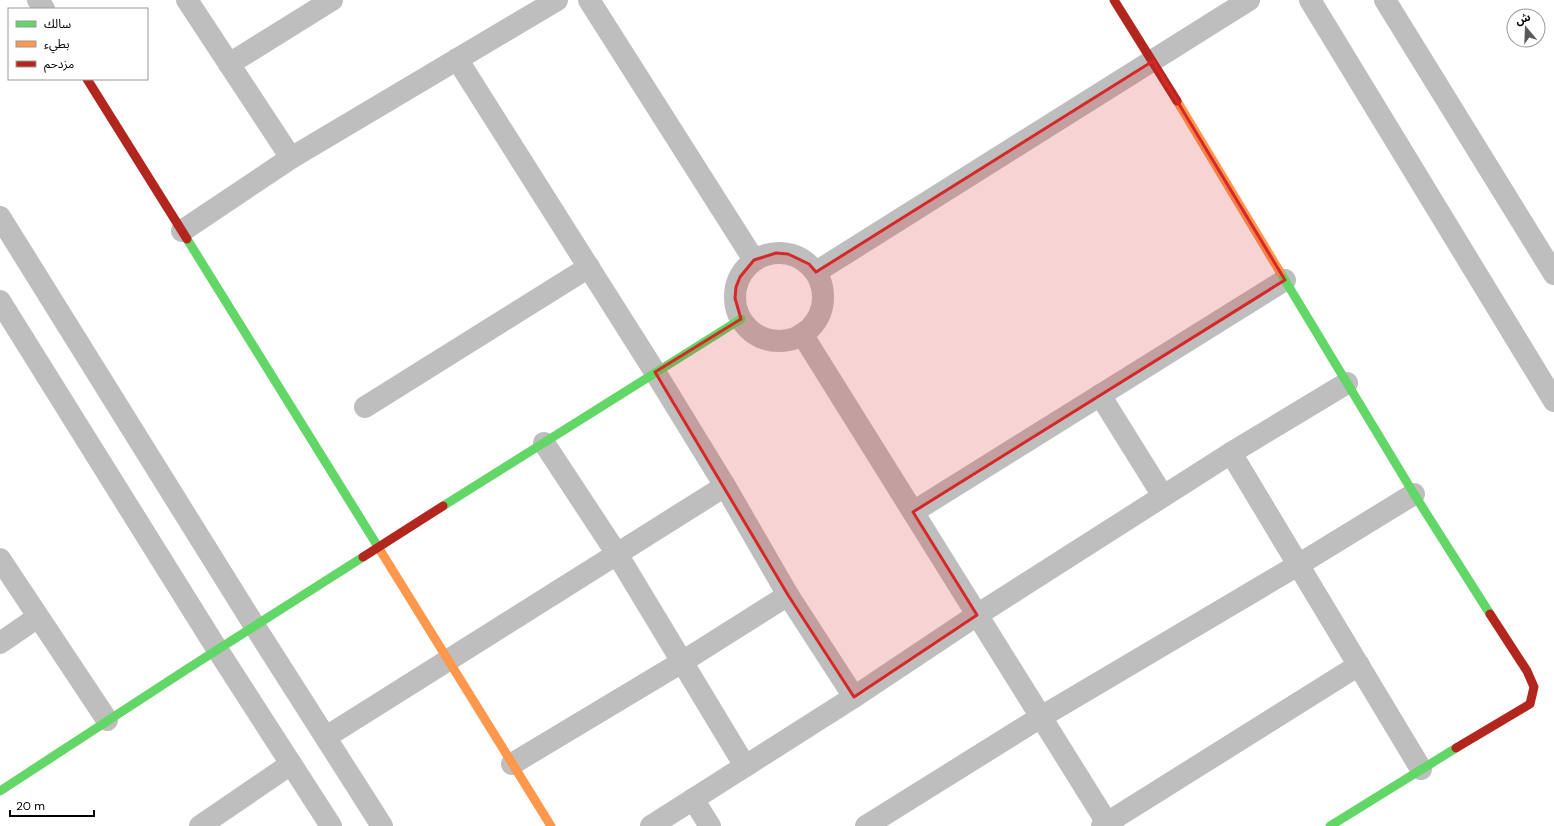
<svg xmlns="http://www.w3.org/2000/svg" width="1554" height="826" font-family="'DM Sans','Noto Sans Arabic',sans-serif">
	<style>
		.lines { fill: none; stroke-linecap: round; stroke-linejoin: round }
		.street { stroke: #bebebe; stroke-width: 22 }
		.fast { stroke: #63d668; stroke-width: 9 }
		.slow { stroke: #ff974d; stroke-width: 9 }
		.jam { stroke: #b3261e; stroke-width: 9 }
		.marked { fill: #d62828; fill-opacity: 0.2; stroke: #d62828; stroke-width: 3; stroke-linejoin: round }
	</style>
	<rect width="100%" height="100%" fill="#fff"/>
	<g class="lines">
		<g class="street">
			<polyline points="38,0 44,9"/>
			<polyline points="187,0 291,158"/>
			<polyline points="589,0 754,260"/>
			<polyline points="1310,0 1554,401"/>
			<polyline points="1385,0 1554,274"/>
			<polyline points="457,59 655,372 725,486 788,595 854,697"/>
			<polyline points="229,64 332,0"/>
			<polyline points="0,217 254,625 382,826"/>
			<polyline points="182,231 291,158 557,0"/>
			<circle cx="779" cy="297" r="44"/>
			<polyline points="816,272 1249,0"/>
			<polyline points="0,301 217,649 331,826"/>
			<polyline points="802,334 1109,826"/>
			<polyline points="1100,395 1163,496"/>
			<polyline points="365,407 589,267"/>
			<polyline points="544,443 617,554 745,766"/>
			<polyline points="1231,453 1421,769"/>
			<polyline points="913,512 1285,280"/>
			<polyline points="0,559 107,720"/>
			<polyline points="0,643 38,617"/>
			<polyline points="326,737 725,486"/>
			<polyline points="512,764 682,662 788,595"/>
			<polyline points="693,799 710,826"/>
			<polyline points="200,826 291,764"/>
			<polyline points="651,826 854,697 977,615 1231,453 1347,383"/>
			<polyline points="866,826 1041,717 1298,565 1414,494"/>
			<polyline points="1102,826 1359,665"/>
		</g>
		<g class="fast">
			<polyline points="187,239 380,550"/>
			<polyline points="1280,272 1414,494 1490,614"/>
			<polyline points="443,506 741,319"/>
			<polyline points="0,791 184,671 363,557"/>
			<polyline points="1330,826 1456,748"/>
		</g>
		<g class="slow">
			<polyline points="1177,101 1280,272"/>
			<polyline points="380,550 551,826"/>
		</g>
		<g class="jam">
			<polyline points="1114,0 1177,101"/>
			<polyline points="87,79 187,239"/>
			<polyline points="363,557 443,506"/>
			<polyline points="1456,748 1530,704 1534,687 1527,671 1490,614"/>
		</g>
	</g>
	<path class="marked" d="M 1153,61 L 1285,280 L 913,512 L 977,615 L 854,697 L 788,595 L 655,372 L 741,319 L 735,298 L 736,287 L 740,277 L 754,260 L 776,253 L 788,254 L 809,264 L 816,272 Z"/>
	<rect x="8" y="8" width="140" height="72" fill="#ffffff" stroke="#999999"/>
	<rect x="16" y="21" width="20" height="6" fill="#63d668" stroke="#999999"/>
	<text x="44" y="28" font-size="12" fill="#000000">سالك</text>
	<rect x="16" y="41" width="20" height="6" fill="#ff974d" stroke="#999999"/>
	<text x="44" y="48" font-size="12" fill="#000000">بطيء</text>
	<rect x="16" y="61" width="20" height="6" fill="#b3261e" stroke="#999999"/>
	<text x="44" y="68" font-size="12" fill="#000000">مزدحم</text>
	<g transform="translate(1526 28) rotate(341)"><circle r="19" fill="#ffffff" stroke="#999999"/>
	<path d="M0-3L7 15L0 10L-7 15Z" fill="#595959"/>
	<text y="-6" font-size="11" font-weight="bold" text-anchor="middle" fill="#000000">ش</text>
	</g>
	<path d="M10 810v6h84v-6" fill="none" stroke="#000000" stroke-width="2"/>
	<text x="16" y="810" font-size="12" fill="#000000" stroke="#ffffff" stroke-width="3" paint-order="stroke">20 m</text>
</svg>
